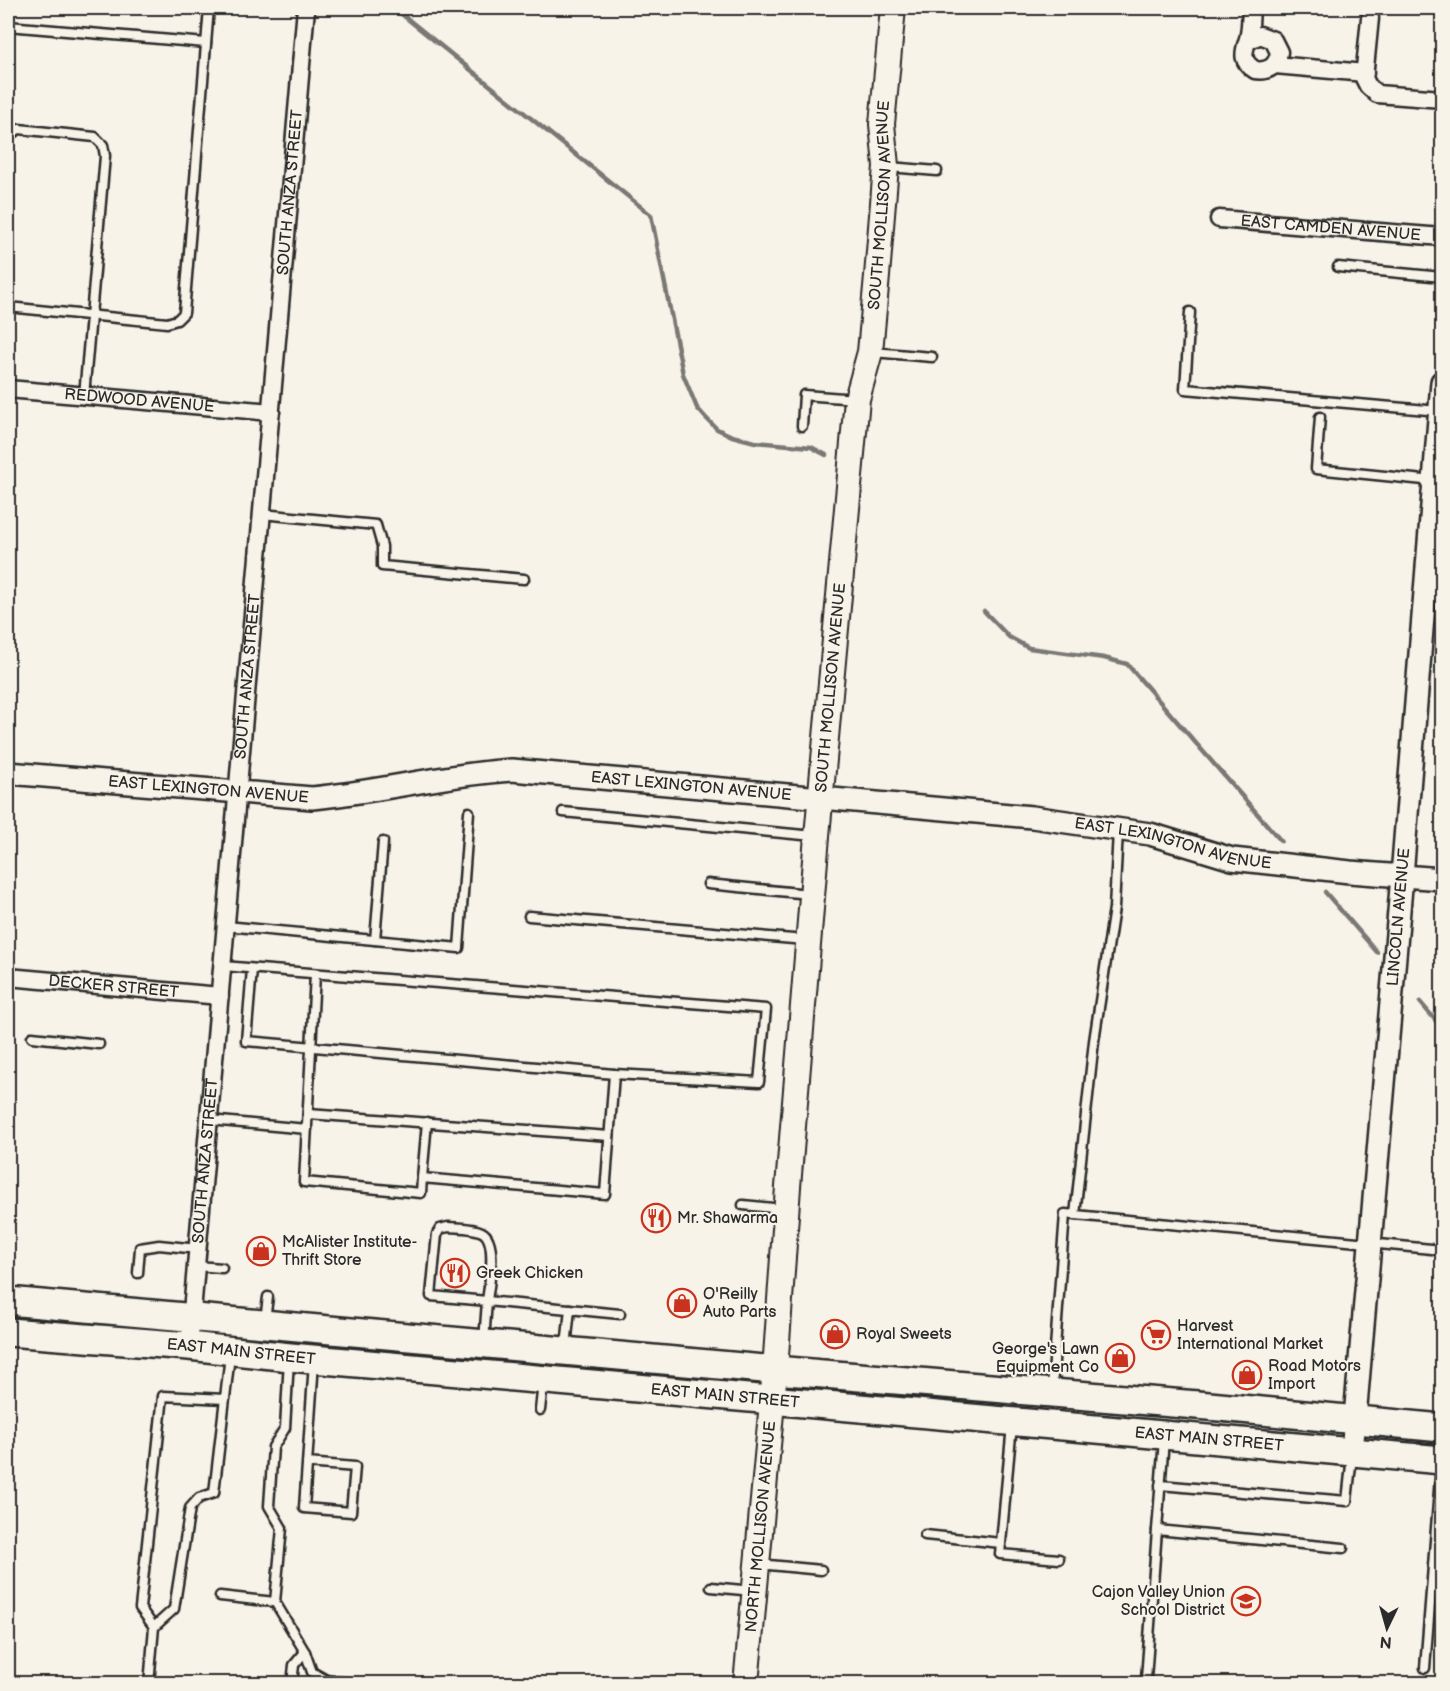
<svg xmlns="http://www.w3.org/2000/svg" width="1450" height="1691" font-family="'Balsamiq Sans',sans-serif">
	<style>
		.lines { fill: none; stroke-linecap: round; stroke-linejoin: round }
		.stream { stroke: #7a7874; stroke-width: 4.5 }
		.service-casing { stroke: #2b2b2b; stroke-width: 13 }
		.minor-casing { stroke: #2b2b2b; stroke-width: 21 }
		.tertiary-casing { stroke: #2b2b2b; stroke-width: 26 }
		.secondary-casing { stroke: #2b2b2b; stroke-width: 28 }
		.primary-casing { stroke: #2b2b2b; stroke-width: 32 }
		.service { stroke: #f7f3e8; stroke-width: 8 }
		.minor { stroke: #f7f3e8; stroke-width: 16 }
		.tertiary { stroke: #f7f3e8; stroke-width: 21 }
		.secondary { stroke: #f7f3e8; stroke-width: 24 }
		.primary { stroke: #f7f3e8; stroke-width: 27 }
		.labels { text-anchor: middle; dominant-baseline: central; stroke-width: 4.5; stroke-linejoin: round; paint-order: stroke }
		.street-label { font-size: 16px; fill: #2b2b2b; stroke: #f7f3e8 }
		.poi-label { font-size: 16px; fill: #2b2b2b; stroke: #f7f3e8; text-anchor: start }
	</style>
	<rect width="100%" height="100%" fill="#f7f3e8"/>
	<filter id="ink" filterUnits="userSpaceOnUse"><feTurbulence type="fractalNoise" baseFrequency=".0167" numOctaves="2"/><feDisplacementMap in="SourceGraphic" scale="12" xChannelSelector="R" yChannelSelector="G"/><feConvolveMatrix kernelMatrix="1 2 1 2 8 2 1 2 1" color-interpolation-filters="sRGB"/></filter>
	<g filter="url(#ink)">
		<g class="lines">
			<g class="stream">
				<polyline points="394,8 651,215 683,374 697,408 706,418 717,429 732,436 755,442 811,447 826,455"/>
				<polyline points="984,611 1009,637 1029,648 1104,658 1127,664 1281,841"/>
				<polyline points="1325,892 1377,952"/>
				<polyline points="1420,1002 1442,1028"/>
			</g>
			<g class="service-casing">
				<g id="service">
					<polyline points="8,26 206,43"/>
					<polyline points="8,136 19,129 95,137 103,145 105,156 84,396"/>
					<polyline points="889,167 937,171"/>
					<polyline points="1338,267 1442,277"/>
					<polyline points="8,307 167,323 177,320 184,313 209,8"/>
					<polyline points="1190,312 1185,389 1439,411"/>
					<polyline points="873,352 932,357"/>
					<polyline points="1320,417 1316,469 1434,481"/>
					<polyline points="802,426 804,395 856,399"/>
					<polyline points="262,514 376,525 382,546 382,566 524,579"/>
					<polyline points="563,812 814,836"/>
					<polyline points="708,884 809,894"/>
					<polyline points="529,916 805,940"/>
					<polyline points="226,926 459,948 469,812"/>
					<polyline points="375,940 383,842"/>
					<polyline points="223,966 766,1009 759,1082 614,1074 246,1041 252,969"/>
					<polyline points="315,974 304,1182 421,1193 422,1178 605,1194 614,1074"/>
					<polyline points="32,1037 99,1044"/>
					<polyline points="308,1114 609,1136"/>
					<polyline points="210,1120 307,1129"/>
					<polyline points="422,1178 427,1122"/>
					<polyline points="743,1205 784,1209"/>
					<polyline points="1075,1215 1094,1041 1114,908 1118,831"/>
					<path d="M 448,1227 C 459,1228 472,1227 482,1232 C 498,1240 489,1285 487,1301 L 431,1296 L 437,1234 L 440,1229 Z"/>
					<polyline points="197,1266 222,1268"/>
					<polyline points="138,1273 140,1248 159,1245 198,1249"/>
					<polyline points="265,1320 268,1297"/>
					<polyline points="484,1341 487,1301 620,1314"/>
					<polyline points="566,1347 570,1309"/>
					<polyline points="289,1360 285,1428 273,1447 269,1506 282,1528 275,1602 305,1652 312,1672 326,1680 359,1684"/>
					<polyline points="1052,1388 1065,1214 1442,1250"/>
					<polyline points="540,1410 543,1383"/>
					<polyline points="1012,1425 1000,1554 1059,1559"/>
					<polyline points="1164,1439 1157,1530 1343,1548"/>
					<polyline points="307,1463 355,1467 351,1512 304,1508 314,1362"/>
					<polyline points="1160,1485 1347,1501 1352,1456"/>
					<polyline points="925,1535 1001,1543"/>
					<polyline points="759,1564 821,1570"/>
					<polyline points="711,1587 753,1591"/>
					<polyline points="220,1596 275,1602"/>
					<polyline points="154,1627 174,1609 190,1508 199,1498 214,1493 230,1355"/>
					<polyline points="1425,1668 1441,1464"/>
					<polyline points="1146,1679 1157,1530"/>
					<polyline points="149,1684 154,1627 140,1608 163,1396 225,1399"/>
					<polyline points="292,1684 294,1665 305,1652"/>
				</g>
			</g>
			<g class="minor-casing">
				<g id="minor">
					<polyline points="1370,18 1364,78 1368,86 1377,94 1442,99"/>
					<path d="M 1248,41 L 1260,35 L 1273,40 L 1279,52 C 1277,66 1269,72 1255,70 C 1242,62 1243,54 1247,42 C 1251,32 1250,18 1251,8"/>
					<polyline points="1275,65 1365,73"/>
					<path id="s1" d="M 1219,219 L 1442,237"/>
					<path id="s2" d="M 8,389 L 271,412"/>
					<path id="s3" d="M 8,977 L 220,996"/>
					<path id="s4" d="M 189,1346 L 306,8"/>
				</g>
			</g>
			<g class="tertiary-casing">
				<g id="tertiary">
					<path id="s5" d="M 8,773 L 312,798 C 380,792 445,774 512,770 L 1032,817 L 1150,834 L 1232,859 L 1350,872 L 1442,879"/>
					<path id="s6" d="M 1352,1452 L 1402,876 L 1442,382"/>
				</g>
			</g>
			<g class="secondary-casing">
				<g id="secondary">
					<path id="s7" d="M 746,1684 L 775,1370 L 788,1187 L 817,836 L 857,399 L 870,352 L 877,276 L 886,166 L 882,124 L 893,8"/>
				</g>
			</g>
			<g class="primary-casing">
				<g id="primary">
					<polyline points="8,1301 775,1370 1209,1406 1442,1428"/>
					<path id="s8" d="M 8,1332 L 189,1346 L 290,1357 L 1442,1460"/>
				</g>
			</g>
			<use href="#service" class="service"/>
			<use href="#minor" class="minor"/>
			<use href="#tertiary" class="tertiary"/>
			<use href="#secondary" class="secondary"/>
			<use href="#primary" class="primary"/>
		</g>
	</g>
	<defs>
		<g id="restaurant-ring" transform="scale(1.5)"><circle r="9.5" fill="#f7f3e8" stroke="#c8321e" stroke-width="1.5"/><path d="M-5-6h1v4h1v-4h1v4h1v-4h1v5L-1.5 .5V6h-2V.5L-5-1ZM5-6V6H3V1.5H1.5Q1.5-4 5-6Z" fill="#c8321e"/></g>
		<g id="shop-ring" transform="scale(1.5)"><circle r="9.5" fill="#f7f3e8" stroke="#c8321e" stroke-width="1.5"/><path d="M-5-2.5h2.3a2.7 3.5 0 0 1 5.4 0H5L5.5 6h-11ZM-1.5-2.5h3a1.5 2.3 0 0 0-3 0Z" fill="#c8321e"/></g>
		<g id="supermarket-ring" transform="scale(1.5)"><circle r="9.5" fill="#f7f3e8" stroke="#c8321e" stroke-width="1.5"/><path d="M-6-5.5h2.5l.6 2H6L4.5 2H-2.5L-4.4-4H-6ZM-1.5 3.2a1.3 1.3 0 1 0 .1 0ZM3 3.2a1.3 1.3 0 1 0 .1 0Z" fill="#c8321e"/></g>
		<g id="school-ring" transform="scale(1.5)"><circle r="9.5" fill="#f7f3e8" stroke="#c8321e" stroke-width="1.5"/><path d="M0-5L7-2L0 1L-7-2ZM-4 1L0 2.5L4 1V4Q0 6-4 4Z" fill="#c8321e"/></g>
	</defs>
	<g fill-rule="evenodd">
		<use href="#restaurant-ring" x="656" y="1218"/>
		<use href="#shop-ring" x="261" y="1251"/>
		<use href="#restaurant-ring" x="455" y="1273"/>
		<use href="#shop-ring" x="682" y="1303"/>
		<use href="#shop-ring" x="835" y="1334"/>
		<use href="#supermarket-ring" x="1156" y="1335"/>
		<use href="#shop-ring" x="1120" y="1358"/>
		<use href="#shop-ring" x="1247" y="1375"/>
		<use href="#school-ring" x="1246" y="1601"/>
	</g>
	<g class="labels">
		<g class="street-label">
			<text stroke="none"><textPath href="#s4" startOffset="1158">SOUTH ANZA STREET</textPath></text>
			<text stroke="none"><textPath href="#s7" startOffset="1486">SOUTH MOLLISON AVENUE</textPath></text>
			<text stroke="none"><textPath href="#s1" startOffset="112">EAST CAMDEN AVENUE</textPath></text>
			<text stroke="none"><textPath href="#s2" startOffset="132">REDWOOD AVENUE</textPath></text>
			<text stroke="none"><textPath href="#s4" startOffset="672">SOUTH ANZA STREET</textPath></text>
			<text stroke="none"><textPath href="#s7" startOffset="1000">SOUTH MOLLISON AVENUE</textPath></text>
			<text stroke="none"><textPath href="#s5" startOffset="687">EAST LEXINGTON AVENUE</textPath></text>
			<text stroke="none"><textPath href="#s5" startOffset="201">EAST LEXINGTON AVENUE</textPath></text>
			<text stroke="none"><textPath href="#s5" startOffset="1173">EAST LEXINGTON AVENUE</textPath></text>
			<text stroke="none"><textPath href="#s6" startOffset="537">LINCOLN AVENUE</textPath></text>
			<text stroke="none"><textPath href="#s3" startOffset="106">DECKER STREET</textPath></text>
			<text stroke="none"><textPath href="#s4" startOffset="186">SOUTH ANZA STREET</textPath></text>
			<text stroke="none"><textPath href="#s8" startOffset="234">EAST MAIN STREET</textPath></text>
			<text stroke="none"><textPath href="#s8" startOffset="720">EAST MAIN STREET</textPath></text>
			<text stroke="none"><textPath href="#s8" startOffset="1206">EAST MAIN STREET</textPath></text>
			<text stroke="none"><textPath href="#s7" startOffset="158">NORTH MOLLISON AVENUE</textPath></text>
		</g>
		<g class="poi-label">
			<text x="677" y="1218">Mr. Shawarma</text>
			<text x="282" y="1242">McAlister Institute-<tspan x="282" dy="18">Thrift Store</tspan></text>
			<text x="476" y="1273">Greek Chicken</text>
			<text x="703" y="1294">O'Reilly<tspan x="703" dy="18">Auto Parts</tspan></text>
			<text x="1177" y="1326">Harvest<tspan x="1177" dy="18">International Market</tspan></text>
			<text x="856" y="1334">Royal Sweets</text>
			<text x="1099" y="1349" text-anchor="end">George's Lawn<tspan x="1099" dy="18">Equipment Co</tspan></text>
			<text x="1268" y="1366">Road Motors<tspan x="1268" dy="18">Import</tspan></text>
			<text x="1225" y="1592" text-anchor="end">Cajon Valley Union<tspan x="1225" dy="18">School District</tspan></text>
		</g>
	</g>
	<rect width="1450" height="1691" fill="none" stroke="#f7f3e8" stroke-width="30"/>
	<rect x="15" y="15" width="1420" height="1661" fill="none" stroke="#2b2b2b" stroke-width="2" filter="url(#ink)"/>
	<g transform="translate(1387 1628) rotate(185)" stroke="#f7f3e8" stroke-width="4.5" paint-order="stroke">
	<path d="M0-4.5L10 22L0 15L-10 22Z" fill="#2b2b2b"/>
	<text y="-9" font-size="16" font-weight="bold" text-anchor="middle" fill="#2b2b2b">N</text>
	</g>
</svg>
